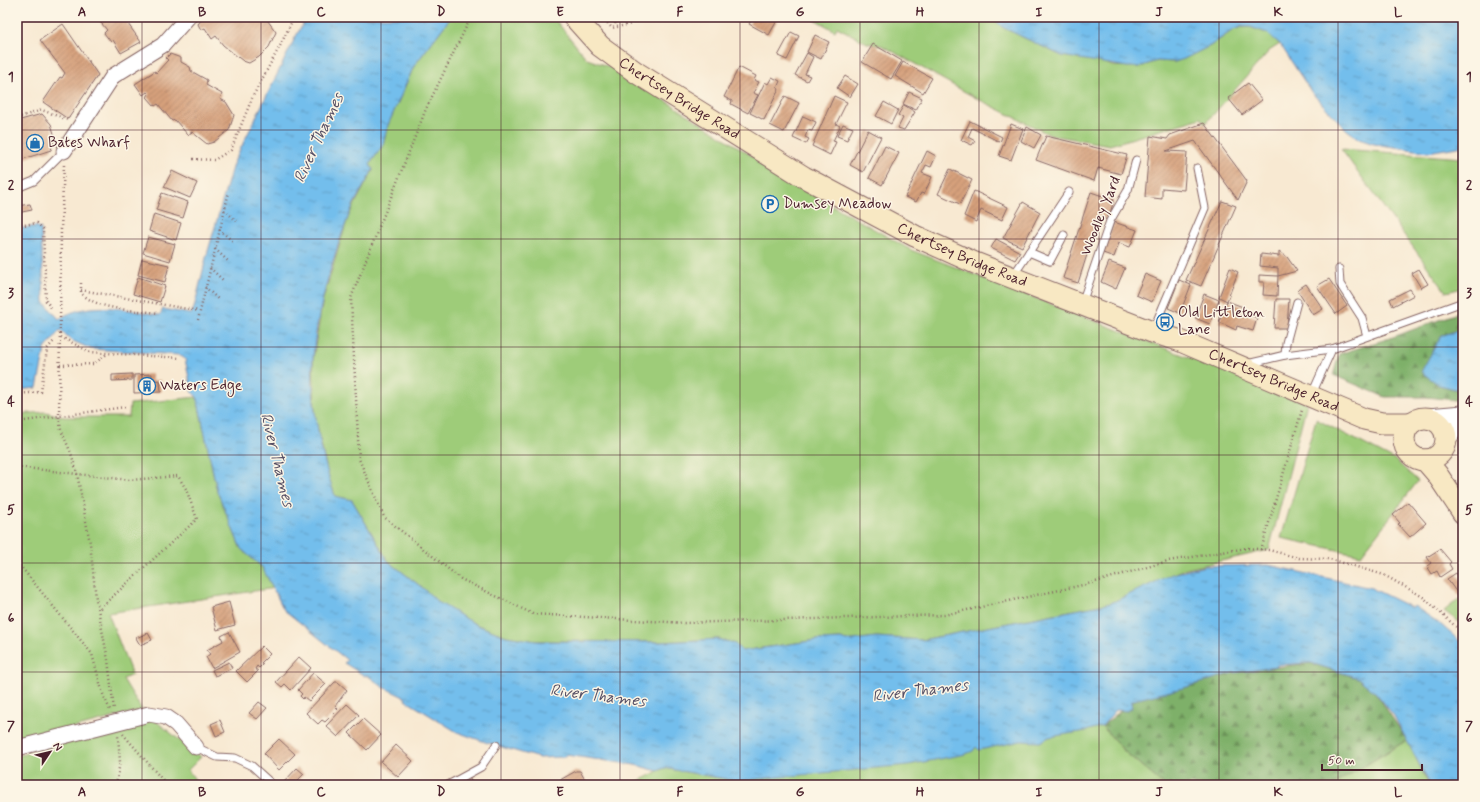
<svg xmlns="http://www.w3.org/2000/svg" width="1480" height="802" font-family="Mynerve,sans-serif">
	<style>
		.green { fill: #9ecc79; stroke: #747652 }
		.forest { fill: url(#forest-firs); stroke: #64684a }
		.water { fill: url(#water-ripples); stroke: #5e6e8c }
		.building { fill: url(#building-hatch) }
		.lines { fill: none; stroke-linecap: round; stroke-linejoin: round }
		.service-casing { stroke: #876665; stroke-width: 9 }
		.minor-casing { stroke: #876665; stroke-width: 17 }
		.tertiary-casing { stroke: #876665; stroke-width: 21 }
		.secondary-casing { stroke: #876665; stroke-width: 23 }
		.path { stroke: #876665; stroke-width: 2.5; stroke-dasharray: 1 3; stroke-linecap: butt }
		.service { stroke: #fff; stroke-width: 7 }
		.minor { stroke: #fff; stroke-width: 15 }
		.tertiary { stroke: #fff; stroke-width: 19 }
		.secondary { stroke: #f8e8c3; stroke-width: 21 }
		.grid { fill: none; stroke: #4a1f2b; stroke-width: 1; stroke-opacity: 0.55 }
		.labels { text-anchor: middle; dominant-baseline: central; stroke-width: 3; stroke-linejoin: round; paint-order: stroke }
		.street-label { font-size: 15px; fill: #4a1f2b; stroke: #fcf5e5 }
		.poi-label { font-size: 15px; fill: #4a1f2b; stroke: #fcf5e5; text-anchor: start }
		.water-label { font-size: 16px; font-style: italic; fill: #564f65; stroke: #fcf5e5 }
		.neatline { fill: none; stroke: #4a1f2b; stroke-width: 1.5 }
		.grid-label { font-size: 13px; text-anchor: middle; font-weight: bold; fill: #4a1f2b }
	</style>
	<defs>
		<pattern id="forest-firs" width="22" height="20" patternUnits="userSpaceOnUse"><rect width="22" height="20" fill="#7eb069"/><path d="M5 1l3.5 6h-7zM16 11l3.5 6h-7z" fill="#698f57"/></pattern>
		<pattern id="water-ripples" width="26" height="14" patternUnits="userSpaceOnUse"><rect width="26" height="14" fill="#73beec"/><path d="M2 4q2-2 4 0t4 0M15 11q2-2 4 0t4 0" fill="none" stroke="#609abf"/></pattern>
		<pattern id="building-hatch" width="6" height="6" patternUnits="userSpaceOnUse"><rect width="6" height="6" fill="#d6a07c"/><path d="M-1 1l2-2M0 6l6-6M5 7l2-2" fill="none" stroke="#b08266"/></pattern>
	</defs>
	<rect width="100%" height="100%" fill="#fcf5e5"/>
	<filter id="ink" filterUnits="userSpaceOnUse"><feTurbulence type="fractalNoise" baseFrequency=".025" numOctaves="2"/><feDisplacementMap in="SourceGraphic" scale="8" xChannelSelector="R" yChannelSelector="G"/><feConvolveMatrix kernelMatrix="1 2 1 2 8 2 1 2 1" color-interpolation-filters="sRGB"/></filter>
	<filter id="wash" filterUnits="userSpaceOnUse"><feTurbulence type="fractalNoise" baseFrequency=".012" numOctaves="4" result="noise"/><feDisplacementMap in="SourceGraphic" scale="16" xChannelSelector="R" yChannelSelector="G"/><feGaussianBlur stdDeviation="0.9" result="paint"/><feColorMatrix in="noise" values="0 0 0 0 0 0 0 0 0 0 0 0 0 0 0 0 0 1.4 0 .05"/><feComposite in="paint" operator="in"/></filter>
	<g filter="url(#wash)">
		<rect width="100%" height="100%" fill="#f8e9d2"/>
		<g class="green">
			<polygon points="451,17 553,17 587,59 616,69 807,191 911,250 1307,403 1269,550 1182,570 1111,603 922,640 876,637 846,641 841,639 817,640 742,651 735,644 719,639 661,642 536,641 506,636 477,625 438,603 424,589 388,561 352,500 335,496 328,475 315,416 313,359 323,299 348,217 373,170 370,164 383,145 388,125 414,66"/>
			<polygon points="811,17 992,17 1002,27 1062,56 1103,62 1112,66 1139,67 1157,61 1175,62 1210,46 1233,30 1241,27 1250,27 1267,33 1280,44 1269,51 1205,124 1201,118 1110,145 1050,135 976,98 883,46 867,43 837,27 835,31"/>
			<polygon points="1341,149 1463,158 1463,288 1446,292"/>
			<polygon points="197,397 217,491 241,549 262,567 275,588 108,613 132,675 123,679 142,710 17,743 17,414 46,412 64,417 129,417 130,404"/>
			<polygon points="1316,419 1395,460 1418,481 1361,555 1281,538"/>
			<polygon points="1463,596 1463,625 1444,611"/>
			<polygon points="152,718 201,757 188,770 199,785 17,785 17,756"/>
			<polygon points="1102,726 1125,752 1164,785 631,785 664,768 737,781"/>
			<polygon points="1407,740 1429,785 1333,785"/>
		</g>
		<g class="forest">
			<polygon points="1463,311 1463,328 1441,336 1439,385 1463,391 1463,401 1427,397 1385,397 1333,375 1339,354 1393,337"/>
			<polygon points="1311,663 1358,678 1376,693 1407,740 1333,785 1164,785 1125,752 1102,726 1134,700 1233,673"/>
		</g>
		<g class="water">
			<path d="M 307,17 L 451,17 L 414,66 L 388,125 L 383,145 L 370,164 L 373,170 C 365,185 354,201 348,218 C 332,259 316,315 313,359 C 310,402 321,455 335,496 L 352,500 L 388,561 L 424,589 L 438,602 L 477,625 L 506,636 L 536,641 L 661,642 L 719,639 L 735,644 L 742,651 L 817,640 L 841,639 L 846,641 L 876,637 L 922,640 L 1111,603 L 1172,574 L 1205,566 L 1268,565 L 1371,588 L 1406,605 L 1412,608 L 1414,606 L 1439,623 L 1463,644 L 1463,785 L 1430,785 L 1394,716 L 1376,693 L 1358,678 L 1311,663 L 1277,665 L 1277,667 L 1233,673 L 1187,687 L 1134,700 L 1131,702 L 1132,708 L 1127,711 L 1116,710 L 1102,726 L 1086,731 L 1049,737 L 1040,742 L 1021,741 L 979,750 L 976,747 L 973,751 L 966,754 L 908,765 L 737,781 L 664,768 L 658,771 L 635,765 L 566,755 L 563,757 L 539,758 L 488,743 L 457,732 L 405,700 L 406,698 L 383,687 L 367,675 L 365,676 L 344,663 L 347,660 L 284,610 L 262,567 L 241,549 L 217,491 L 197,397 L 192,392 L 185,359 L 180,355 L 91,349 L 73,341 L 60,330 L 45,349 L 37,388 L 17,390 L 17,229 L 36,226 L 41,229 L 44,302 L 59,319 C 89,299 127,310 160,315 L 163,309 L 191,314 L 194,308 L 206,258 L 233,164 L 295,38 Z"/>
			<polygon points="992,17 1463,17 1463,146 1428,152 1374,144 1359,139 1346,129 1312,93 1280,44 1267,33 1250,27 1241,27 1233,30 1210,46 1184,59 1175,62 1157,61 1139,67 1127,67 1062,56 1002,27"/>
			<polygon points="1463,328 1463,391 1439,385 1421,372 1441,336"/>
		</g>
		<g id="blocks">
			<g class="building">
				<polygon points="96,17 123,17 141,42 121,53 113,40 111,42 104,33 107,30"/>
				<polygon points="204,17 265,17 276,32 269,47 259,57 249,63 243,61 223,45 216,36 212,39 205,28 201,30 198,24"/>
				<polygon points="611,17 625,17 615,24"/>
				<polygon points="753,17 779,17 769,35 749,24"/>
				<polygon points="63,24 98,75 68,119 43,102 60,77 62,78 65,73 40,40"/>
				<polygon points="791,32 799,36 787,60 778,56"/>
				<polygon points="815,35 829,42 821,59 807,52"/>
				<polygon points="873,44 902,61 891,79 862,62"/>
				<polygon points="807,53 813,57 805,74 810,76 807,81 795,75"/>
				<polygon points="170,54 181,58 181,62 190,67 191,71 207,80 206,85 222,94 220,99 226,102 234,115 229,130 214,142 207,144 192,132 188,135 175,120 172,121 158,104 155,106 147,97 149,94 147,92 143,95 135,84 155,71 156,73 168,60 166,58"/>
				<polygon points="903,62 932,78 923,93 895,76"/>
				<polygon points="739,67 756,76 754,80 759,82 753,93 758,95 748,113 731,104 732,101 724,97"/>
				<polygon points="845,76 858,84 850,97 837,88"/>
				<polygon points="772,77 780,81 777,88 779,89 764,120 750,113 765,82 768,84"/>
				<polygon points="1248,83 1262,100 1242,115 1228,98"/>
				<polygon points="909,92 922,98 916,110 903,104"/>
				<polygon points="785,96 799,103 784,132 770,125"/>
				<polygon points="834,96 847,102 836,124 840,126 833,141 836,142 830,155 812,146"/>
				<polygon points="884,102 898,110 891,124 876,116"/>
				<polygon points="904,105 915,112 904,130 898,128 903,118 898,115"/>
				<polygon points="42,114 51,124 55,137 51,150 17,161 17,121"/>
				<polygon points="803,116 816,122 812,131 808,130 805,137 809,139 806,144 793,138"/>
				<polygon points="970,121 1002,137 1000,142 972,128 968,137 975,141 972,145 961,140"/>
				<polygon points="1204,123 1247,181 1238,200 1195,141 1166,151 1187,152 1184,190 1162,188 1162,199 1145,197 1150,136 1167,139 1170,135"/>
				<polygon points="843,124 853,128 847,140 837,136"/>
				<polygon points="1011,124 1023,129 1011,160 999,156"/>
				<polygon points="1027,127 1041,135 1034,148 1021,141"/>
				<polygon points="868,130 881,137 863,172 850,165"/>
				<polygon points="1046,136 1127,155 1121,174 1098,168 1094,181 1036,160"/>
				<polygon points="885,146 899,153 882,185 869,178"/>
				<polygon points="927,151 936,156 931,167 926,165 922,173 932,177 924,194 921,193 916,202 905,197"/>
				<polygon points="950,169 972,180 960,204 938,194"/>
				<polygon points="172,171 197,183 190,198 164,187"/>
				<polygon points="974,191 1008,207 1002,220 981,210 976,222 964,216"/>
				<polygon points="1091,192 1114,200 1108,220 1099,217 1078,283 1063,278"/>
				<polygon points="162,193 188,202 183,218 156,210"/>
				<polygon points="1222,201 1236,206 1201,286 1186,280"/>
				<polygon points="1023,202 1040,212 1022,247 1003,238"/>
				<polygon points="30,204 32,210 17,213 17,206"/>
				<polygon points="154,214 181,223 176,240 149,231"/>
				<polygon points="1114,222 1137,230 1130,247 1119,243 1114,257 1103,253"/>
				<polygon points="148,237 175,244 170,261 143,253"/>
				<polygon points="996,239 1020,252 1015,260 991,248"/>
				<polygon points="1279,251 1287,257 1297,271 1278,276 1278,268 1260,266 1261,254 1279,256"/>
				<polygon points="142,259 169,265 165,282 138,275"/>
				<polygon points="1109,262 1125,268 1116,289 1101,282"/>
				<polygon points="1230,268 1238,272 1227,301 1219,297"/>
				<polygon points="1419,269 1428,284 1421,288 1412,273"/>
				<polygon points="1145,274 1161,281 1152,302 1136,295"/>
				<polygon points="1259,275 1278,276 1277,296 1263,295 1264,282 1259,282"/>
				<polygon points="138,277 165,286 160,302 133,294"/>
				<polygon points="1329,279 1347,306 1336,314 1317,286"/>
				<polygon points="1179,280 1191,285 1180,313 1168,308"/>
				<polygon points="1306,284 1323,309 1313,315 1297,290"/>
				<polygon points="1410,289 1414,295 1393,306 1390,299"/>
				<polygon points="1204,294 1219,300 1210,324 1195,318"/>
				<polygon points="1276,299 1289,299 1287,328 1274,328"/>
				<polygon points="1227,301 1243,307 1240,311 1257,318 1253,331 1237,326 1236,330 1219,322"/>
				<polygon points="132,374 132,380 112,381 112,375"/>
				<polygon points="152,374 152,381 160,380 161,392 134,393 134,375"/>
				<polygon points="1408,502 1426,523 1410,537 1398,524 1400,523 1393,515"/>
				<polygon points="1440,549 1451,562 1449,564 1452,569 1440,577 1437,571 1432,574 1427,566 1431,563 1427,557"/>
				<polygon points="1456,573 1463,582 1463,595 1460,597 1447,579"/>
				<polygon points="229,602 235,625 217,630 211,607"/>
				<polygon points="229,632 240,652 212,668 206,657 210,654 207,650 223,641 221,636"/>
				<polygon points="148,633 152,640 140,645 136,638"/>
				<polygon points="262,646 270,654 261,663 263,664 259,668 257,666 255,669 258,671 247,682 236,671"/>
				<polygon points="299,657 311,668 291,690 285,684 282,687 276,682"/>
				<polygon points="229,662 232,668 215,676 212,670"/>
				<polygon points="313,673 326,684 309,701 304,697 303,699 300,696 302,694 298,690"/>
				<polygon points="335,682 338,682 347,690 335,706 338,709 325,722 322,720 318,724 306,713"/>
				<polygon points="259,702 267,708 257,719 249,713"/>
				<polygon points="347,704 359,715 338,737 326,726"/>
				<polygon points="363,719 381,735 367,750 349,733"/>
				<polygon points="220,720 225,732 216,736 211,724"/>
				<polygon points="279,739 295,754 279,770 264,754"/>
				<polygon points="396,745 413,761 398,777 381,762"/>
				<polygon points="297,768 304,774 293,785 287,785 284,782"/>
				<polygon points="576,771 580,771 588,785 563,785 560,780"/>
				<polygon points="470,779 473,785 459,785"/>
			</g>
		</g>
	</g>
	<g filter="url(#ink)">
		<use href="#blocks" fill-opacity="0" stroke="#876665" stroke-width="1"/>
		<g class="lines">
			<g class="service-casing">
				<g id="service">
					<polyline points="17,188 34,181 64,151"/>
					<polyline points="1029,252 1050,261 1064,235"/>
					<polyline points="1339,269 1340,284 1362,318 1367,336"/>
					<polyline points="1013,276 1069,192"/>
					<polyline points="1082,303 1110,221 1128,190 1136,160"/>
					<polyline points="1153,330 1205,208 1197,168"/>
					<polyline points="1285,355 1286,343 1297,302"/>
					<polyline points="1247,364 1285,355 1332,349 1463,302"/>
					<polyline points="1312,394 1332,349"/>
					<polyline points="196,747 217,757 235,758 252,766 273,785"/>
					<polyline points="448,785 481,767 496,745"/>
				</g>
			</g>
			<g class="minor-casing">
				<g id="minor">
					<polyline points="64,151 113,76 163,45 188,17"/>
					<polyline points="17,748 149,714 166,717 176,724 196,747"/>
				</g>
			</g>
			<g class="tertiary-casing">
				<g id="tertiary">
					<polyline points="1428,418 1463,415"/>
					<polyline points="1446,439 1456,426 1463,422"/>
				</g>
			</g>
			<g class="secondary-casing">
				<g id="secondary">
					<path id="s1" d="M 574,17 L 600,46 L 637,73 L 804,177 L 915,236 L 975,263 L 1152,332 L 1178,340 L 1364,419 L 1382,423 L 1411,423"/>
					<circle cx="1425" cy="439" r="21"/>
					<polyline points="1425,460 1437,474 1463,513"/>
				</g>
			</g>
			<g class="path">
				<polyline points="471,17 426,109 351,298 359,459 384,517 461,579 533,614 684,623 944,615 1092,583 1168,561 1247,548 1269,550 1299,558 1330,559 1384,575 1423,597 1463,633"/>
				<polyline points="602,17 612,28 631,24 646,17"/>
				<polyline points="17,118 42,110 68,120"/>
				<polyline points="193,159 214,160 231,150 253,96 280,46 294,17"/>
				<polyline points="64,165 61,229 59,416 61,430 71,453 77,473 90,543 96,599 108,660 114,710"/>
				<polyline points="224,210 239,223"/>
				<polyline points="17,221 24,225"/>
				<polyline points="17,226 37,223 43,229 46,301 52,309"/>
				<polyline points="219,230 234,242"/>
				<polyline points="215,249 228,261"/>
				<polyline points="210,268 223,280"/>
				<path d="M 81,283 L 81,293 C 99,311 136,310 159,313"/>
				<polyline points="205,287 219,300"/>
				<polyline points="81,290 199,311"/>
				<polyline points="198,320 229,192"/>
				<polyline points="61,337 90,352 180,358"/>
				<polyline points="60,365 94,364 107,354"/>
				<polyline points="17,394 41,392 47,349 54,341"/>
				<polyline points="17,422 125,407"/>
				<polyline points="17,467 130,480 178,476 186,489 197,519 98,610"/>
				<polyline points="1261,550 1302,410"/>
				<polyline points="17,562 92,654 103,694 110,710"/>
				<polyline points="123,734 167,785"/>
				<polyline points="116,785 120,762 118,735"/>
			</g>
			<use href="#service" class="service"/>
			<use href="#minor" class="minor"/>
			<use href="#tertiary" class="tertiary"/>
			<use href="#secondary" class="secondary"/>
		</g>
	</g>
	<path class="grid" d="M 142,17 L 142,785M 261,17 L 261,785M 381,17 L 381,785M 501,17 L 501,785M 620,17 L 620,785M 740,17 L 740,785M 860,17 L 860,785M 979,17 L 979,785M 1099,17 L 1099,785M 1219,17 L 1219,785M 1338,17 L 1338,785M 17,130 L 1463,130M 17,239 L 1463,239M 17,347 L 1463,347M 17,455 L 1463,455M 17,563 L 1463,563M 17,672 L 1463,672"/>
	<defs>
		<g id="shop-ring" transform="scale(0.9)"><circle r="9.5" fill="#fcf5e5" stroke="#1f6fb2" stroke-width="1.5"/><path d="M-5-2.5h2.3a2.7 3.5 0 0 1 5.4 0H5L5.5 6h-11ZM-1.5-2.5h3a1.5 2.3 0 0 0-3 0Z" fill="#1f6fb2"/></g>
		<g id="parking-ring" transform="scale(0.9)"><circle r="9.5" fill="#fcf5e5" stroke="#1f6fb2" stroke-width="1.5"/><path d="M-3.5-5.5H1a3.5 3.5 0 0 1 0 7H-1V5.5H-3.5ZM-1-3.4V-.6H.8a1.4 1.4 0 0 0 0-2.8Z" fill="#1f6fb2"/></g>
		<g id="bus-ring" transform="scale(0.9)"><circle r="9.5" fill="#fcf5e5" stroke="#1f6fb2" stroke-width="1.5"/><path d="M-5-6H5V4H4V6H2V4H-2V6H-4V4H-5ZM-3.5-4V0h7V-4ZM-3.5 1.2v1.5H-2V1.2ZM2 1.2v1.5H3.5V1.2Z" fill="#1f6fb2"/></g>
		<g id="building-ring" transform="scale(0.9)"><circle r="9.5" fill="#fcf5e5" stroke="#1f6fb2" stroke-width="1.5"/><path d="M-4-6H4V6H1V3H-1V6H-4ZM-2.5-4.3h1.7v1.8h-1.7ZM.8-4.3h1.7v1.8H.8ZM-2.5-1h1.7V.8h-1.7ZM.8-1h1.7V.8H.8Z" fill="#1f6fb2"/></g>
	</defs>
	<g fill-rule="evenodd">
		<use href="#shop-ring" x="35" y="143"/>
		<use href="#parking-ring" x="770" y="204"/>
		<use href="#bus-ring" x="1165" y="322"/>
		<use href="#building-ring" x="147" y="386"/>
	</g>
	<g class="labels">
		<g class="street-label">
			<text stroke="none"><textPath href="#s1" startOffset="134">Chertsey Bridge Road</textPath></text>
			<text transform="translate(1101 216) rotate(-68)">Woodley Yard</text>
			<text stroke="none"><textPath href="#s1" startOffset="458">Chertsey Bridge Road</textPath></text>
			<text stroke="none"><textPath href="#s1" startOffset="794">Chertsey Bridge Road</textPath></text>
		</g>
		<g class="poi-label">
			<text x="48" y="143">Bates Wharf</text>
			<text x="783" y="204">Dumsey Meadow</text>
			<text x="1178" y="313">Old Littleton<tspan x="1178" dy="17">Lane</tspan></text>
			<text x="160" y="386">Waters Edge</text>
		</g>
		<g class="water-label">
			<text transform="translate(319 138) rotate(-65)">River Thames</text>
			<text transform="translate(277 460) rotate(76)">River Thames</text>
			<text transform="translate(920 691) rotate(-7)">River Thames</text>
			<text transform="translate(598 696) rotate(7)">River Thames</text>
		</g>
	</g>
	<rect width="1480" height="802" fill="none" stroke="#fcf5e5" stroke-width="44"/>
	<g transform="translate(50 752) rotate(55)" stroke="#fcf5e5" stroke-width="3" paint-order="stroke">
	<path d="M0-3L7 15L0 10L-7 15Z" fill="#4a1f2b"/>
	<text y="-6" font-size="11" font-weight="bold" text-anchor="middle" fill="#4a1f2b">N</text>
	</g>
	<path d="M1322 764v6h100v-6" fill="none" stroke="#4a1f2b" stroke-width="2"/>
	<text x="1328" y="764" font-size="12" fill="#4a1f2b" stroke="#fcf5e5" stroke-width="3" paint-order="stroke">50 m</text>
	<rect x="22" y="22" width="1436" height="758" class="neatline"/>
	<g class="grid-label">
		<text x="82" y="16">A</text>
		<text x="202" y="16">B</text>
		<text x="321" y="16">C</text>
		<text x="441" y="16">D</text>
		<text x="560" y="16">E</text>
		<text x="680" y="16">F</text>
		<text x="800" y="16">G</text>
		<text x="920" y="16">H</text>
		<text x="1039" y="16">I</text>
		<text x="1159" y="16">J</text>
		<text x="1278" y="16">K</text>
		<text x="1398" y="16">L</text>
		<text x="11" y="81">1</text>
		<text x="1469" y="81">1</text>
		<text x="11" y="189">2</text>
		<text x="1469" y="189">2</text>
		<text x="11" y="297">3</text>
		<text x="1469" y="297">3</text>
		<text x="11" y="406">4</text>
		<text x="1469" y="406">4</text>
		<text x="11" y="514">5</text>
		<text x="1469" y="514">5</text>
		<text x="11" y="622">6</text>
		<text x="1469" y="622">6</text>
		<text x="11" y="730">7</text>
		<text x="1469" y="730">7</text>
		<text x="82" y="796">A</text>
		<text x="202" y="796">B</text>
		<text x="321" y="796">C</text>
		<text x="441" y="796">D</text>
		<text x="560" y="796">E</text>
		<text x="680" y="796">F</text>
		<text x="800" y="796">G</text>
		<text x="920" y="796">H</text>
		<text x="1039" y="796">I</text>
		<text x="1159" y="796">J</text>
		<text x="1278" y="796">K</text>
		<text x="1398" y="796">L</text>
	</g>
</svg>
